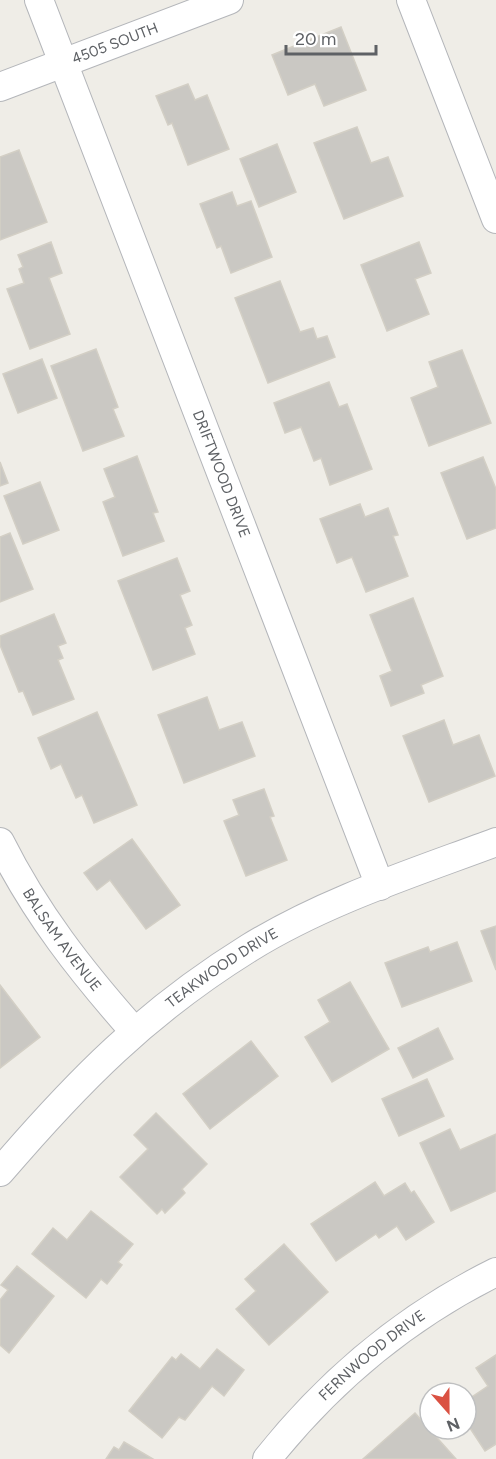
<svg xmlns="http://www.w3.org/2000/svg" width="496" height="1459" font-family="Figtree,sans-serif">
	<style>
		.building { fill: #cac8c3; stroke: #d3cfc5; stroke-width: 1.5 }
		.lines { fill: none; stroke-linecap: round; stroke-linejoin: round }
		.minor-casing { stroke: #b4b6ba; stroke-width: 30 }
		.minor { stroke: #fff; stroke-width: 28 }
		.labels { text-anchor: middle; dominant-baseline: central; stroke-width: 5; stroke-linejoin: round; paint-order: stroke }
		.street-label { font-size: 15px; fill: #5e6165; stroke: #fff }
	</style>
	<rect width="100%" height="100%" fill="#efede7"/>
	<g class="building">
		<polygon points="341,27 366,90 324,106 315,84 288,95 272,55"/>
		<polygon points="188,84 195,100 207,95 229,149 188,165 172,123 168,125 156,96"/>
		<polygon points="357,127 371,163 388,157 403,196 344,219 314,143"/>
		<polygon points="277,144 296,192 259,207 240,159"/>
		<polygon points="19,150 47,222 0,240 0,157"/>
		<polygon points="232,192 237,206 251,201 272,257 231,273 221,246 217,248 200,204"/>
		<polygon points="51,242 62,273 49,278 70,334 30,349 7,289 24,283 19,269 23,267 18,255"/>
		<polygon points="419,242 431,273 415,279 429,314 387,331 361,265"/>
		<polygon points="280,281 300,332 313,328 317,339 327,336 335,357 268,383 235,298"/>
		<polygon points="96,349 118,407 113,409 124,436 83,451 51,366"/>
		<polygon points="462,350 491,423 429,446 411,398 438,387 429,362"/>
		<polygon points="42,359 57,398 18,413 3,374"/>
		<polygon points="329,382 339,407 347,404 372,469 330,485 321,458 314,461 301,427 285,433 274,403"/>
		<polygon points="137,456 158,512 153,513 164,541 123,556 103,502 115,497 104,469"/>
		<polygon points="483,457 496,489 496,528 467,539 441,473"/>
		<polygon points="0,462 8,483 0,486"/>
		<polygon points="40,482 59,530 23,544 4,496"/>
		<polygon points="360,504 365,517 388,508 398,535 393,536 408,576 366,592 352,557 337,563 320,519"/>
		<polygon points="10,533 33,589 0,602 0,537"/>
		<polygon points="177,558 190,591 180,595 192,625 185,628 195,654 153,670 118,581"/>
		<polygon points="413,598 443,676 421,685 424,693 391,706 380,676 392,671 370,615"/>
		<polygon points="54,614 66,643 58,646 63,658 58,660 74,699 33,715 23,691 19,692 0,645 0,636"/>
		<polygon points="207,697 219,730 242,722 255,756 184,783 158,715"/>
		<polygon points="97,712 137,805 94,823 82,795 76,798 61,764 51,769 38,738"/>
		<polygon points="444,720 453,745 479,735 495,776 429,802 403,736"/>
		<polygon points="264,789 274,816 270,817 287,860 246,876 224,821 239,815 233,800"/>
		<polygon points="132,839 180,905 146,929 110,880 97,890 84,873"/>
		<polygon points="496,926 496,970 481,931"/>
		<polygon points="457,942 472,981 402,1007 385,963 428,947 430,952"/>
		<polygon points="350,982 389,1049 332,1082 305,1037 330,1022 318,1000"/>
		<polygon points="0,985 40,1037 0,1068"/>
		<polygon points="438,1028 453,1059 413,1078 398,1048"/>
		<polygon points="251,1041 278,1076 210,1129 183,1094"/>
		<polygon points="427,1079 444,1116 399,1136 382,1099"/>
		<polygon points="156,1113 207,1164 182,1189 185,1193 165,1213 162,1209 157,1214 120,1177 148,1149 134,1135"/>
		<polygon points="450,1129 460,1150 496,1134 496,1191 451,1211 420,1143"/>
		<polygon points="375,1182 384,1196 405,1183 411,1193 414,1191 434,1222 406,1240 397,1226 379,1238 376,1234 336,1261 311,1224"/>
		<polygon points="91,1211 133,1244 118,1262 122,1265 107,1284 101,1279 86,1298 32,1254 53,1228 67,1240"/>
		<polygon points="284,1244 328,1292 269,1345 236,1309 256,1291 245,1279"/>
		<polygon points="17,1266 54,1296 9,1353 0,1345 0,1300 8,1290 1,1285"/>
		<polygon points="217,1349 244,1370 224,1396 212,1386 185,1420 179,1417 162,1438 129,1411 172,1357 176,1360 181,1354 200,1369"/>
		<polygon points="496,1355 496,1444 485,1451 466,1422 466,1401 488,1386 476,1368"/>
		<polygon points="415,1413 456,1459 363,1459"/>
		<polygon points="124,1442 153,1459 106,1459 114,1447 119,1450"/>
	</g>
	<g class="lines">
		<g class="minor-casing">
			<g id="minor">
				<path id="s1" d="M 39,0 L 380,886"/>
				<polyline points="411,0 496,219"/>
				<path id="s2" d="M 0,87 L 229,0"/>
				<path id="s3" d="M 0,842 C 36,914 81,971 134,1031"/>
				<path id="s4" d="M 0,1172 C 78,1081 146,1012 249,948 C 325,901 413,873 496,842"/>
				<path id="s5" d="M 267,1459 C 330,1380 405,1317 496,1272"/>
			</g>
		</g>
		<use href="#minor" class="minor"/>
	</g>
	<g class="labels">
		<g class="street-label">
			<text stroke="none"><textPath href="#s2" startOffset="123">4505 SOUTH</textPath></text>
			<text stroke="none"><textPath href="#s1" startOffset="508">DRIFTWOOD DRIVE</textPath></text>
			<text stroke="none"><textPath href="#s3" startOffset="116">BALSAM AVENUE</textPath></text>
			<text stroke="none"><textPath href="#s4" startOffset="303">TEAKWOOD DRIVE</textPath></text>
			<text stroke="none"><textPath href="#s5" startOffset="148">FERNWOOD DRIVE</textPath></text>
		</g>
	</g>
	<g transform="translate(448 1411) rotate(159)"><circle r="28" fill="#ffffff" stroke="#bfc0c1" stroke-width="1.5"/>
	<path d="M0-4.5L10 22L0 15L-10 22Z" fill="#da5142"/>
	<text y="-9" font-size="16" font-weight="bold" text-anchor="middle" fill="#5e6165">N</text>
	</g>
	<path d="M286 45v9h90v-9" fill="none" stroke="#5e6165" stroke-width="3"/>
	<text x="295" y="45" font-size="18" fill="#5e6165" stroke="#ffffff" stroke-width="4.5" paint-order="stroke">20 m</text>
</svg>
